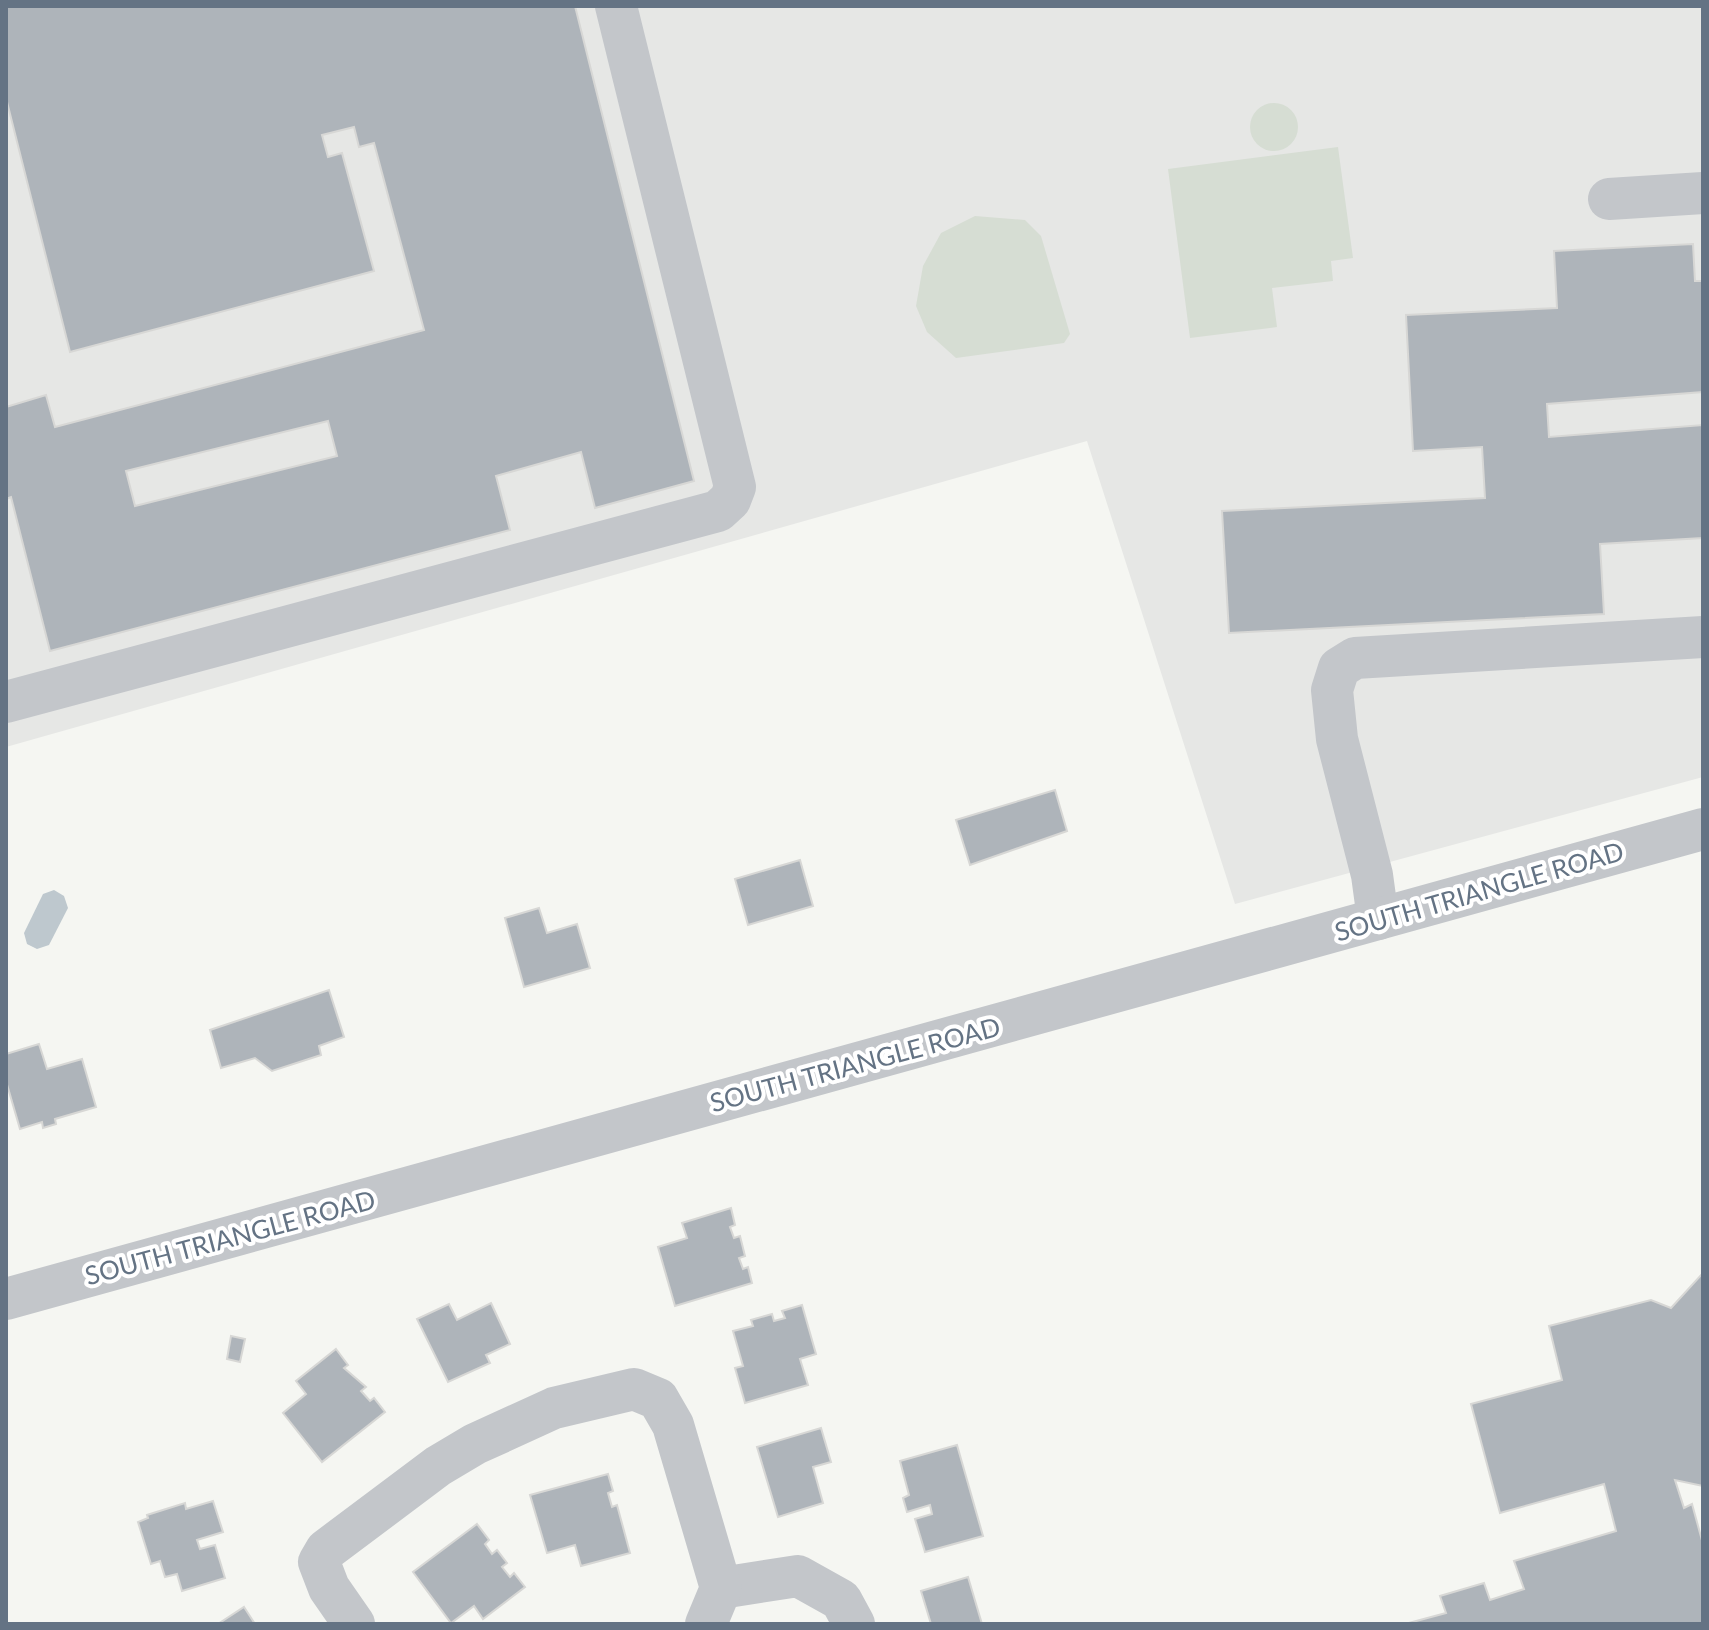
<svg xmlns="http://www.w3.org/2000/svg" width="1709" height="1630" font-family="Lato,sans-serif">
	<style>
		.built { fill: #e6e7e5 }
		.green { fill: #d6ddd3 }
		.water { fill: #bec8ce }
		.building { fill: #aeb4ba; stroke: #d7d7d5; stroke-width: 2; fill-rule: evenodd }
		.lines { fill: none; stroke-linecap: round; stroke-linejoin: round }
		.minor { stroke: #c3c6ca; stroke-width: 42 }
		.labels { text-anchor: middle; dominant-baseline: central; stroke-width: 8; stroke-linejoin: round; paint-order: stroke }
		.street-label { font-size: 26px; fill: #647384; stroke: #fff }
	</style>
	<rect width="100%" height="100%" fill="#f5f6f2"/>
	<polygon class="built" points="6,6 1703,6 1703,777 1235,904 1087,441 6,747"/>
	<g class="green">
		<circle cx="1274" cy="127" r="24"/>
		<polygon points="1338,147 1353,258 1331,261 1333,281 1272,288 1277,327 1190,338 1168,169"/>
		<polygon points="975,216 1025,220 1041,236 1070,334 1064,343 956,358 927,332 916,306 923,266 941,233"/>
	</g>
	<polygon class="water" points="54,890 64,896 68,908 49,945 37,949 27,944 24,933 43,894"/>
	<g class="building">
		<path d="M 6,6 L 575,6 L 694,481 L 595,508 L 581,452 L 496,476 L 510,530 L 50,651 L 11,497 L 6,499 L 6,407 L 46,395 L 55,427 L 424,330 L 374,143 L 359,147 L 354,127 L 322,135 L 328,157 L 342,153 L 374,271 L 70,352 L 6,98 ZM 328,421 L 337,456 L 135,506 L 126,471 Z"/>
		<polygon points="1693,244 1695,281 1703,281 1703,392 1547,404 1549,437 1703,425 1703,538 1600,544 1604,614 1229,633 1222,511 1485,498 1482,447 1413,451 1406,315 1557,308 1554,251"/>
		<polygon points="1055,790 1067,831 970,865 956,820"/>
		<polygon points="800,860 813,906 748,925 735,879"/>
		<polygon points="539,908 547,933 577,924 590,968 524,987 505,918"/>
		<polygon points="329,990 344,1037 319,1046 321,1055 272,1071 255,1058 221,1068 210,1030"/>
		<polygon points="39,1044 47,1069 82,1059 96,1107 55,1119 56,1124 43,1128 42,1122 20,1129 6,1081 6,1054"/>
		<polygon points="731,1208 735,1225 730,1227 734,1238 740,1236 745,1256 739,1258 743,1269 748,1267 752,1283 675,1306 658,1247 687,1238 682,1223"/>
		<polygon points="1702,1274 1703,1486 1675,1480 1684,1508 1692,1504 1703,1544 1703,1624 1405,1624 1446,1613 1440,1596 1484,1583 1490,1600 1524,1589 1514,1561 1616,1531 1604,1484 1500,1513 1471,1404 1562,1380 1549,1326 1651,1300 1671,1308"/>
		<polygon points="491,1303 510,1344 486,1355 490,1363 448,1382 417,1319 449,1304 457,1320"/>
		<polygon points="802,1305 816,1354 800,1359 808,1385 745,1403 735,1368 743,1366 733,1331 753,1326 751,1320 772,1314 774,1321 785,1318 782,1311"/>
		<polygon points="231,1336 245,1339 240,1362 227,1359"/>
		<polygon points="336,1349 348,1365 344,1368 366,1387 361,1391 370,1401 374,1398 385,1412 322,1462 283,1413 306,1394 296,1381"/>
		<polygon points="821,1428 831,1462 813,1467 823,1503 778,1517 757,1447"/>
		<polygon points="957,1445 983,1536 925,1552 915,1519 932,1514 930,1505 907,1512 903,1498 909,1495 900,1461"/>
		<polygon points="608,1474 613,1491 608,1493 612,1507 617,1505 630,1553 581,1566 575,1545 547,1553 530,1495"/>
		<polygon points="213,1501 223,1532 197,1540 200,1549 215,1545 225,1578 182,1591 177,1574 165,1577 160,1561 151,1564 138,1522 148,1518 147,1515 185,1503 186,1509"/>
		<polygon points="477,1524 489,1540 485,1544 492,1554 497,1550 507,1563 502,1567 510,1577 514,1573 525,1587 483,1619 474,1606 451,1623 413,1572"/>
		<polygon points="968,1577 982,1624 931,1624 921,1591"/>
		<polygon points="244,1607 255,1624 218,1624"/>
	</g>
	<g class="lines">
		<g class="minor">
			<polyline points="1609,199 1703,193"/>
			<polyline points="6,702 718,511 730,500 735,487 616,6"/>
			<polyline points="1378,919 1372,875 1337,739 1332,690 1339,668 1355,658 1703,637"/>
			<polyline points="6,1299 1703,829"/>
			<polyline points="721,1588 798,1576 841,1600 854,1624"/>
			<polyline points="354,1624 329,1588 319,1562 326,1550 438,1466 475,1444 554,1408 634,1389 658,1399 673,1425 721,1588 706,1624"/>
		</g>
	</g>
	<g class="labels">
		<g class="street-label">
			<text transform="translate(1479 891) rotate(-16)">SOUTH TRIANGLE ROAD</text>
			<text transform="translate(855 1064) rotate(-15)">SOUTH TRIANGLE ROAD</text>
			<text transform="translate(230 1237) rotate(-15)">SOUTH TRIANGLE ROAD</text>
		</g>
	</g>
	<rect width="1709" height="1630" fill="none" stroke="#647384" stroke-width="16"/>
</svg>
